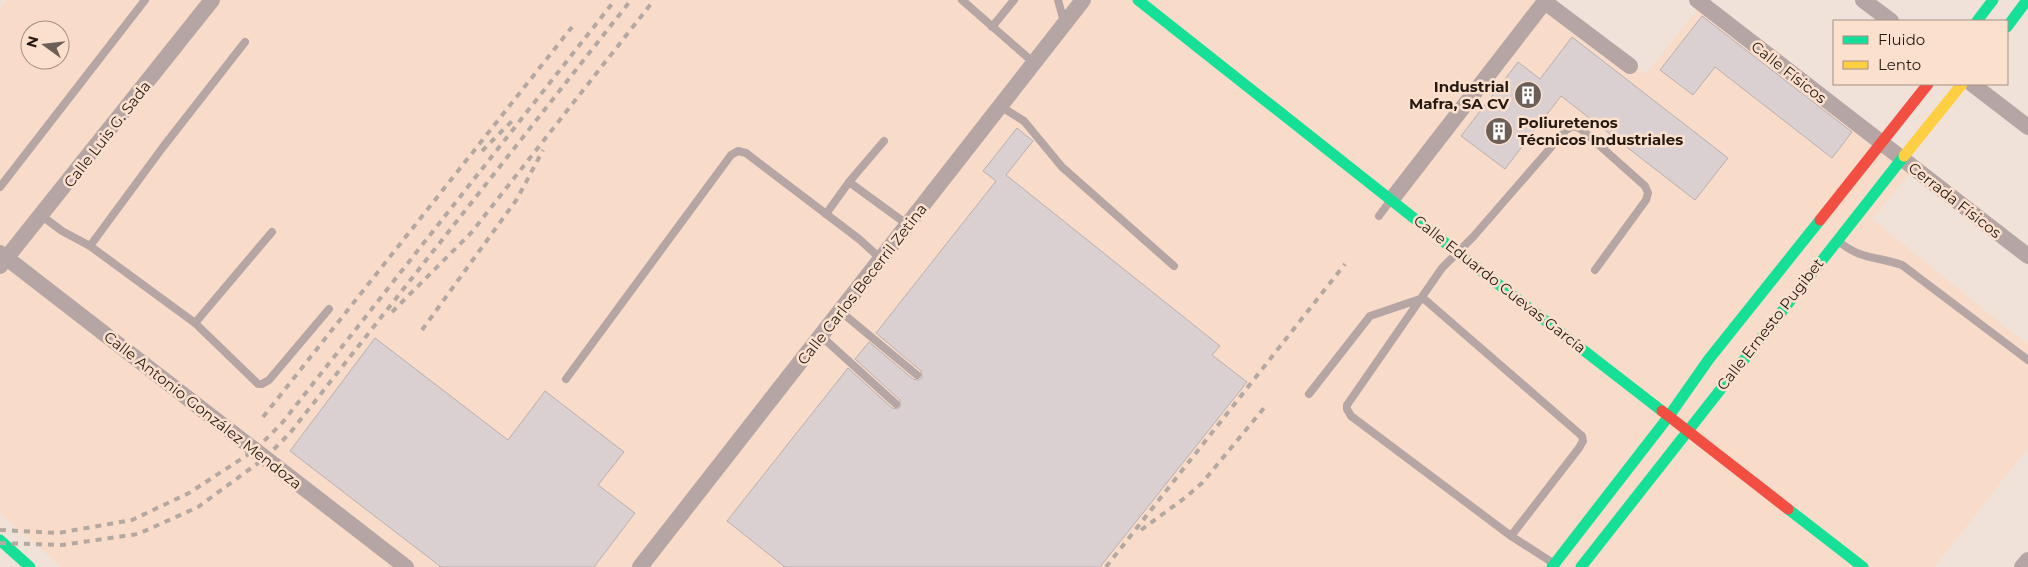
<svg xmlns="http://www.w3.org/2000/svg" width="2028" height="567" font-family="Montserrat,sans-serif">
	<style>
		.built { fill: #f8dbc8; fill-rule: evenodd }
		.building { fill: #dbd0d1; stroke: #b9afb0 }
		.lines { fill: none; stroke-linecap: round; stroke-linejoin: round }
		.lane { stroke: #b5a6a5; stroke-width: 8 }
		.street { stroke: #b5a6a5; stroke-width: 16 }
		.fast { stroke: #16e098; stroke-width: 11 }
		.slow { stroke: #ffcf43; stroke-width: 11 }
		.jam { stroke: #f24e42; stroke-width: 11 }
		.rail { stroke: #b4a8a2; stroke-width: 4; stroke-dasharray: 6 6; stroke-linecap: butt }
		.labels { text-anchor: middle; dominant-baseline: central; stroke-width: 5; stroke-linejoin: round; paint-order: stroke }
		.street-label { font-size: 15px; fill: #251911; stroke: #fbe0ce }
		.poi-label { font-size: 15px; font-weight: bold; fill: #251911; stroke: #fbe0ce; text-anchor: end }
	</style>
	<rect width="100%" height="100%" fill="#f0e2d8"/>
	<path class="built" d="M 7,0 L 1549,0 L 1646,74 L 1701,5 L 1909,174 L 1872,219 L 2028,345 L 2028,448 L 1934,567 L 61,567 L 0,513 L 0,9 ZM 30,30 L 60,30 L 60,60 L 30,60 Z"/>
	<g class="building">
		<polygon points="1702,16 1852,132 1832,158 1715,67 1693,95 1660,70"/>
		<polygon points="1572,37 1728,158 1695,200 1561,96 1505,169 1461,136 1518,62 1540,79"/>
		<polygon points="1017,128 1033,141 1006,175 1220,346 1212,355 1247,382 1100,567 785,567 727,521 848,368 892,408 897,409 900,407 900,400 855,359 869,342 913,379 918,380 922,378 921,371 876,333 996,181 983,171"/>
		<polygon points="375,338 508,440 545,391 624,452 598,485 635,513 594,567 441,567 290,451"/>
	</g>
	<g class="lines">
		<g class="lane">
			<polyline points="962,0 1034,63"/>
			<polyline points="1058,0 1064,22"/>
			<polyline points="992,27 1014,0"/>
			<polyline points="1000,106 1024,121 1062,167 1174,266"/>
			<polyline points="849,182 908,225"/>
			<polyline points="0,187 145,0"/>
			<polyline points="826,214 849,182 884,141"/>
			<polyline points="42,216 62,231 90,246 195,323 258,384 262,384 269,380 329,309"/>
			<polyline points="1379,216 1390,201"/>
			<path d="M 1838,241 C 1861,260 1876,256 1902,265 L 2028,360"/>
			<polyline points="90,246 163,147 245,42"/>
			<polyline points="840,311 917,375"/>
			<polyline points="195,323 272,232"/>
			<polyline points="821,336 896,404"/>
			<polyline points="566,379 731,155 738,151 746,153 859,239 881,259"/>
			<polyline points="1309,394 1370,316 1423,298 1582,436 1583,441 1579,448 1511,536 1351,416 1347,409 1347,405 1442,268 1473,237 1566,130 1573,126 1581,129 1645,186 1648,193 1646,200 1595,270"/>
			<polyline points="1511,536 1553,563"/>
		</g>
		<g class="street">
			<polyline points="1697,0 2028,256"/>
			<polyline points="1863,0 1891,21"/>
			<polyline points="1545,2 1630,66"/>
			<polyline points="1972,84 2028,127"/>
			<polyline points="1392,199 1546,0"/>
			<polyline points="0,253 406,567"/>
			<polyline points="0,266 212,0"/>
			<polyline points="640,567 1083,0"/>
			<polyline points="2022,567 2028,560"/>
		</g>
		<g class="fast">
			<polyline points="1138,0 1458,253 1662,411"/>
			<polyline points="1977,21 1993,0"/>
			<polyline points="2007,27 2027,0"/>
			<polyline points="1788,509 1863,567"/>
			<polyline points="0,540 30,567"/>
			<polyline points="1552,567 1669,416 1709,359 1820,220"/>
			<polyline points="1581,567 1904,156"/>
		</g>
		<polyline class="slow" points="1904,156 1962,84"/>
		<g class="jam">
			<polyline points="1820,220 1928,84"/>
			<polyline points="1662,411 1788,509"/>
		</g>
		<g class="rail">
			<polyline points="482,151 512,121"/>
			<polyline points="392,312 471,233 654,0"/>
			<polyline points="422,330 517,199 543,150"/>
			<polyline points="263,417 572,27"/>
			<polyline points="0,530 58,533 132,520 189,493 255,450 282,423 615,0"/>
			<polyline points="1141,530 1186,497 1202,483 1264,408"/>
			<polyline points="0,543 62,545 138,534 198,507 265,458 290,433 631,0"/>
			<polyline points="1106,567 1345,264"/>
		</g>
	</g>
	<defs>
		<g id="building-disc" transform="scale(1.4375)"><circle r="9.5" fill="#6c5f57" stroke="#fbe0ce"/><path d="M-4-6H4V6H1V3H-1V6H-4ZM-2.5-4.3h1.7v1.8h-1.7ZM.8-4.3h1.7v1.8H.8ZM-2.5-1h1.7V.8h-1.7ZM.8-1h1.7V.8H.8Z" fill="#fff"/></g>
	</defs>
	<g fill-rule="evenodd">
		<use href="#building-disc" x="1528" y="95"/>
		<use href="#building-disc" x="1499" y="131"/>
	</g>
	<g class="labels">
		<g class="street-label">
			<text transform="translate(1789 72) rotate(38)">Calle Físicos</text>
			<text transform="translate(107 134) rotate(-52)">Calle Luis G. Sada</text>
			<text transform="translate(1955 200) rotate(38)">Cerrada Físicos</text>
			<text transform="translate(862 284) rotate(-52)">Calle Carlos Becerril Zetina</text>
			<text transform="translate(1500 284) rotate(38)">Calle Eduardo Cuevas García</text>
			<text transform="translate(1770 324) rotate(-52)">Calle Ernesto Pugibet</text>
			<text transform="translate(203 410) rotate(38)">Calle Antonio González Mendoza</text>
		</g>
		<g class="poi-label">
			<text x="1509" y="86">Industrial<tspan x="1509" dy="17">Mafra, SA CV</tspan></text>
			<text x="1518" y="122" text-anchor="start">Poliuretenos<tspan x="1518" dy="17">Técnicos Industriales</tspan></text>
		</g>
	</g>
	<rect x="1833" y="20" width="175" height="65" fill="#fbe0ce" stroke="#a59082"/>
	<rect x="1843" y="36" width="25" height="8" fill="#16e098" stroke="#a59082"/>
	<text x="1878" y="45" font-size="15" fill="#251911">Fluido</text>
	<rect x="1843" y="61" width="25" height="8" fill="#ffcf43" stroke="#a59082"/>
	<text x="1878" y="70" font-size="15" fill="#251911">Lento</text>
	<g transform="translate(45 45) rotate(285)"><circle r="24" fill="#fbe0ce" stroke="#a59082"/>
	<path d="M0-4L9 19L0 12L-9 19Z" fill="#6c5f57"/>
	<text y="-8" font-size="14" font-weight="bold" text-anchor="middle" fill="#251911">N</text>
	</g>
</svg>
